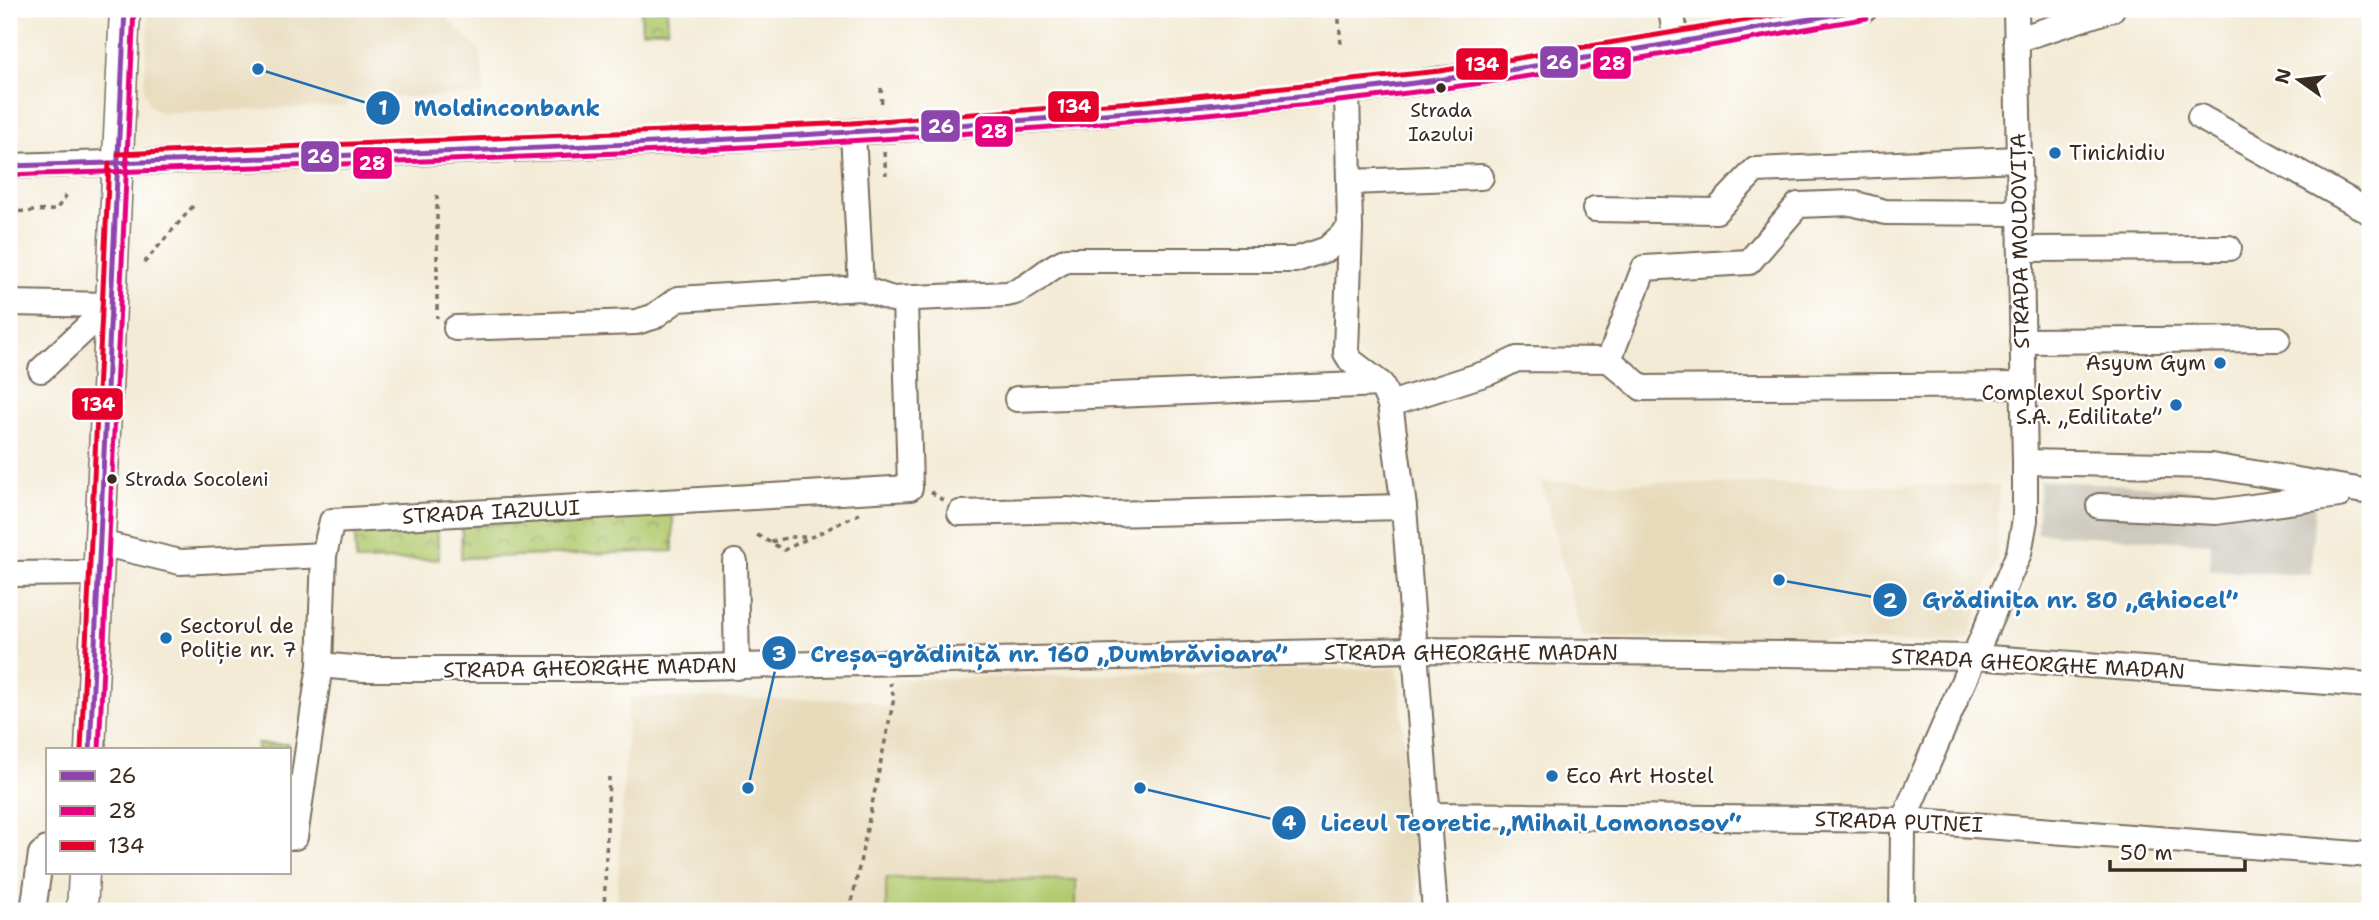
<svg xmlns="http://www.w3.org/2000/svg" width="2379" height="920" font-family="'Shantell Sans',sans-serif">
	<style>
		.built { fill: #e7daba }
		.industrial { fill: #c8c4b8 }
		.park { fill: url(#park-crowns); stroke: #767a46; stroke-width: 2 }
		.garden { fill: #b2ca6f; stroke: #767a46; stroke-width: 2 }
		.lines { fill: none; stroke-linecap: round; stroke-linejoin: round }
		.minor-casing { stroke: #7b6e5e; stroke-width: 28 }
		.major-casing { stroke: #7b6e5e; stroke-width: 33 }
		.path { stroke: #7b6e5e; stroke-width: 3.5; stroke-dasharray: 5 5; stroke-linecap: butt }
		.minor { stroke: #fff; stroke-width: 24 }
		.major { stroke: #fff; stroke-width: 30 }
		.bus-1-casing { stroke: #fff; stroke-width: 10 }
		.bus-2-casing { stroke: #fff; stroke-width: 10 }
		.bus-3-casing { stroke: #fff; stroke-width: 10 }
		.bus-1 { stroke: #8e44ad; stroke-width: 5 }
		.bus-2 { stroke: #e5007d; stroke-width: 5 }
		.bus-3 { stroke: #e4002b; stroke-width: 5 }
		.bus-dot { fill: #3b2a1e; stroke: #fff; stroke-width: 2.5 }
		.poi-dot { fill: #1f6fb2; stroke: #fff; stroke-width: 2.5 }
		.labels { text-anchor: middle; dominant-baseline: central; stroke-width: 5; stroke-linejoin: round; paint-order: stroke }
		.bus-label { font-size: 19px; fill: #3b2a1e; stroke: #fff }
		.poi-label { font-size: 21px; fill: #3b2a1e; stroke: #fff; text-anchor: start }
		.street-label { font-size: 21px; fill: #3b2a1e; stroke: #fff }
		.leader { fill: none; stroke: #1f6fb2; stroke-width: 2.5 }
		.callout-dot { fill: #1f6fb2; stroke: #fff; stroke-width: 2.5 }
		.mark-label { font-size: 21px; text-anchor: middle; font-weight: bold; fill: #fff }
		.callout-label { font-size: 23px; text-anchor: middle; font-weight: bold; fill: #1f6fb2; stroke: #fff; stroke-width: 5; stroke-linejoin: round; paint-order: stroke }
		.line-badge { stroke: #fff; stroke-width: 2.5 }
		.badge-label { font-size: 19px; text-anchor: middle; font-weight: bold; fill: #fff }
	</style>
	<defs>
		<pattern id="park-crowns" width="20" height="18" patternUnits="userSpaceOnUse" patternTransform="scale(1.75)"><rect width="20" height="18" fill="#b2ca6f"/><path d="M2 6a3 3 0 1 1 6 0M12 15a3 3 0 1 1 6 0" fill="none" stroke="#92a45b"/></pattern>
	</defs>
	<rect width="100%" height="100%" fill="#fff"/>
	<filter id="ink" filterUnits="userSpaceOnUse"><feTurbulence type="fractalNoise" baseFrequency=".0143" numOctaves="2"/><feDisplacementMap in="SourceGraphic" scale="14" xChannelSelector="R" yChannelSelector="G"/><feConvolveMatrix kernelMatrix="1 2 1 2 8 2 1 2 1" color-interpolation-filters="sRGB"/></filter>
	<filter id="wash" filterUnits="userSpaceOnUse"><feTurbulence type="fractalNoise" baseFrequency=".00686" numOctaves="4" result="noise"/><feDisplacementMap in="SourceGraphic" scale="28" xChannelSelector="R" yChannelSelector="G"/><feGaussianBlur stdDeviation="1.57" result="paint"/><feColorMatrix in="noise" values="0 0 0 0 0 0 0 0 0 0 0 0 0 0 0 0 0 1.4 0 .05"/><feComposite in="paint" operator="in"/></filter>
	<g filter="url(#wash)">
		<rect width="100%" height="100%" fill="#f3ebd6"/>
		<g class="built">
			<polygon points="149,9 437,9 481,52 484,95 347,99 347,106 161,113 150,106 144,90"/>
			<polygon points="1541,482 1999,486 1997,561 1968,640 1954,643 1582,637"/>
			<polygon points="1398,668 1419,911 616,911 629,697 868,700 887,709 895,679"/>
		</g>
		<polygon class="industrial" points="2040,480 2315,496 2311,575 2210,570 2211,543 2037,533"/>
		<g class="park">
			<polygon points="641,9 667,9 668,29 642,31"/>
			<polygon points="673,515 673,551 461,558 462,526"/>
			<polygon points="437,529 439,559 356,561 355,533"/>
			<rect x="257" y="744" width="31" height="6"/>
		</g>
		<polygon class="garden" points="886,878 1076,880 1076,911 886,911"/>
	</g>
	<g filter="url(#ink)">
		<g class="lines">
			<g class="minor-casing">
				<g id="minor">
					<polyline points="1671,9 1676,42"/>
					<polyline points="2016,40 2112,9"/>
					<polyline points="1347,91 1350,228 1346,353 1351,361 1381,384 1390,404 1404,507 1435,911"/>
					<polyline points="2200,117 2370,212"/>
					<polyline points="853,132 861,288"/>
					<path d="M 9,166 C 455,153 903,139 1347,91 C 1520,72 1693,40 1865,9"/>
					<polyline points="1350,182 1481,177"/>
					<polyline points="1595,209 1716,211 1755,170 2019,159"/>
					<polyline points="2021,249 2229,248"/>
					<polyline points="9,303 111,305"/>
					<path d="M 456,328 L 636,322 L 653,317 L 678,299 L 861,288 L 892,299 L 1007,294 C 1031,290 1044,268 1067,260 L 1295,260 L 1327,249 L 1350,228"/>
					<polyline points="2022,341 2278,339"/>
					<polyline points="1609,360 1644,268 1749,262 1798,205 1852,203 1885,212 2020,213"/>
					<polyline points="41,370 111,305"/>
					<polyline points="1017,399 1381,384"/>
					<polyline points="1390,404 1490,372 1517,359 1609,360 1642,388 2023,385"/>
					<polyline points="2025,462 2211,466 2370,492"/>
					<polyline points="2099,506 2216,512 2339,495"/>
					<polyline points="960,513 1068,510 1106,514 1404,507"/>
					<polyline points="100,543 180,562 324,555"/>
					<polyline points="735,562 737,667"/>
					<polyline points="9,574 98,573"/>
					<polyline points="320,665 363,669 610,669 1413,650 1784,654 1974,657 2370,685"/>
					<polyline points="1427,815 1906,820 2370,855"/>
					<polyline points="289,837 295,837 320,665 324,555 332,521 910,488 905,299"/>
					<polyline points="33,911 41,854 47,849"/>
					<polyline points="1902,911 1903,832 1909,807 2019,553 2025,520 2025,462 2016,9"/>
				</g>
			</g>
			<g class="major-casing">
				<g id="major">
					<polyline points="90,750 125,9"/>
					<polyline points="82,911 84,873"/>
				</g>
			</g>
			<g class="path">
				<polyline points="1338,9 1341,45"/>
				<polyline points="881,88 882,108"/>
				<polyline points="884,152 886,175"/>
				<polyline points="437,195 437,318"/>
				<polyline points="9,212 56,210 68,193"/>
				<polyline points="144,263 194,205"/>
				<polyline points="931,492 944,501"/>
				<polyline points="757,535 784,550 861,513"/>
				<polyline points="771,542 790,537 805,537"/>
				<polyline points="604,911 609,777"/>
				<polyline points="850,911 894,698 890,683"/>
			</g>
			<use href="#minor" class="minor"/>
			<use href="#major" class="major"/>
			<g class="bus-1-casing">
				<g id="bus-1">
					<path d="M 9,166 C 455,153 902,139 1347,91 C 1521,72 1693,40 1865,9"/>
					<polyline points="90,750 125,9"/>
				</g>
			</g>
			<g class="bus-2-casing">
				<g id="bus-2">
					<path d="M 9,175 C 456,161 903,148 1348,100 C 1522,81 1694,49 1867,18"/>
					<polyline points="99,750 134,9"/>
				</g>
			</g>
			<g class="bus-3-casing">
				<g id="bus-3">
					<polyline points="118,154 852,123 1147,101 1440,71 1814,9"/>
					<polyline points="81,750 109,163"/>
				</g>
			</g>
			<use href="#bus-1" class="bus-1"/>
			<use href="#bus-2" class="bus-2"/>
			<use href="#bus-3" class="bus-3"/>
		</g>
	</g>
	<g class="bus-dot">
		<circle cx="1441" cy="88" r="6"/>
		<circle cx="112" cy="479" r="6"/>
	</g>
	<g class="poi-dot">
		<circle cx="2055" cy="153" r="7"/>
		<circle cx="2220" cy="363" r="7"/>
		<circle cx="2176" cy="405" r="7"/>
		<circle cx="166" cy="638" r="7"/>
		<circle cx="1552" cy="776" r="7"/>
	</g>
	<g class="labels">
		<g class="bus-label">
			<text x="1441" y="110">Strada<tspan x="1441" dy="24">Iazului</tspan></text>
			<text x="125" y="479" text-anchor="start">Strada Socoleni</text>
		</g>
		<g class="poi-label">
			<text x="2069" y="153">Tinichidiu</text>
			<text x="2206" y="363" text-anchor="end">Asyum Gym</text>
			<text x="2162" y="393" text-anchor="end">Complexul Sportiv<tspan x="2162" dy="24">S.A. „Edilitate”</tspan></text>
			<text x="180" y="626">Sectorul de<tspan x="180" dy="24">Poliție nr. 7</tspan></text>
			<text x="1566" y="776">Eco Art Hostel</text>
		</g>
		<g class="street-label">
			<text transform="translate(2020 241) rotate(-91)">STRADA MOLDOVIȚA</text>
			<text transform="translate(491 512) rotate(-3)">STRADA IAZULUI</text>
			<text x="1471" y="653">STRADA GHEORGHE MADAN</text>
			<text transform="translate(2038 664) rotate(3)">STRADA GHEORGHE MADAN</text>
			<text transform="translate(590 668) rotate(-1)">STRADA GHEORGHE MADAN</text>
			<text transform="translate(1899 822) rotate(2)">STRADA PUTNEI</text>
		</g>
	</g>
	<path class="leader" d="M258 69L383 108M1779 580L1890 600M748 788L779 653M1140 788L1289 823"/>
	<g class="callout-dot">
		<circle cx="258" cy="69" r="7"/>
		<circle cx="1779" cy="580" r="7"/>
		<circle cx="748" cy="788" r="7"/>
		<circle cx="1140" cy="788" r="7"/>
		<circle cx="383" cy="108" r="18"/>
		<circle cx="1890" cy="600" r="18"/>
		<circle cx="779" cy="653" r="18"/>
		<circle cx="1289" cy="823" r="18"/>
	</g>
	<g class="mark-label">
		<text x="383" y="115">1</text>
		<text x="1890" y="608">2</text>
		<text x="779" y="661">3</text>
		<text x="1289" y="830">4</text>
	</g>
	<g class="callout-label">
		<text x="507" y="116">Moldinconbank</text>
		<text x="2080" y="608">Grădinița nr. 80 „Ghiocel”</text>
		<text x="1049" y="662">Creșa-grădiniță nr. 160 „Dumbrăvioara”</text>
		<text x="1531" y="831">Liceul Teoretic „Mihail Lomonosov“</text>
	</g>
	<g class="line-badge">
		<rect x="1539" y="45" width="40" height="34" rx="7" fill="#8e44ad"/>
		<rect x="1592" y="46" width="40" height="34" rx="7" fill="#e5007d"/>
		<rect x="1455" y="47" width="54" height="34" rx="7" fill="#e4002b"/>
		<rect x="1047" y="90" width="53" height="33" rx="7" fill="#e4002b"/>
		<rect x="920" y="109" width="41" height="34" rx="7" fill="#8e44ad"/>
		<rect x="974" y="115" width="40" height="33" rx="7" fill="#e5007d"/>
		<rect x="300" y="140" width="40" height="33" rx="7" fill="#8e44ad"/>
		<rect x="352" y="146" width="41" height="34" rx="7" fill="#e5007d"/>
		<rect x="71" y="387" width="53" height="34" rx="7" fill="#e4002b"/>
	</g>
	<g class="badge-label">
		<text x="1559" y="69">26</text>
		<text x="1612" y="70">28</text>
		<text x="1482" y="71">134</text>
		<text x="1074" y="113">134</text>
		<text x="941" y="133">26</text>
		<text x="994" y="138">28</text>
		<text x="320" y="163">26</text>
		<text x="372" y="170">28</text>
		<text x="98" y="411">134</text>
	</g>
	<rect width="2379" height="920" fill="none" stroke="#fff" stroke-width="35"/>
	<rect x="46" y="748" width="245" height="126" fill="#ffffff" stroke="#b1aaa5" stroke-width="2"/>
	<rect x="60" y="771" width="35" height="10" fill="#8e44ad" stroke="#b1aaa5" stroke-width="2"/>
	<text x="108" y="783" font-size="21" fill="#3b2a1e">26</text>
	<rect x="60" y="806" width="35" height="10" fill="#e5007d" stroke="#b1aaa5" stroke-width="2"/>
	<text x="108" y="818" font-size="21" fill="#3b2a1e">28</text>
	<rect x="60" y="841" width="35" height="10" fill="#e4002b" stroke="#b1aaa5" stroke-width="2"/>
	<text x="108" y="853" font-size="21" fill="#3b2a1e">134</text>
	<g transform="translate(2299 80) rotate(284)" stroke="#ffffff" stroke-width="5" paint-order="stroke">
	<path d="M0-5L12 26L0 18L-12 26Z" fill="#3b2a1e"/>
	<text y="-10" font-size="19" font-weight="bold" text-anchor="middle" fill="#3b2a1e">N</text>
	</g>
	<path d="M2110 860v10h135v-10" fill="none" stroke="#3b2a1e" stroke-width="3.5"/>
	<text x="2120" y="860" font-size="21" fill="#3b2a1e" stroke="#ffffff" stroke-width="5" paint-order="stroke">50 m</text>
</svg>
